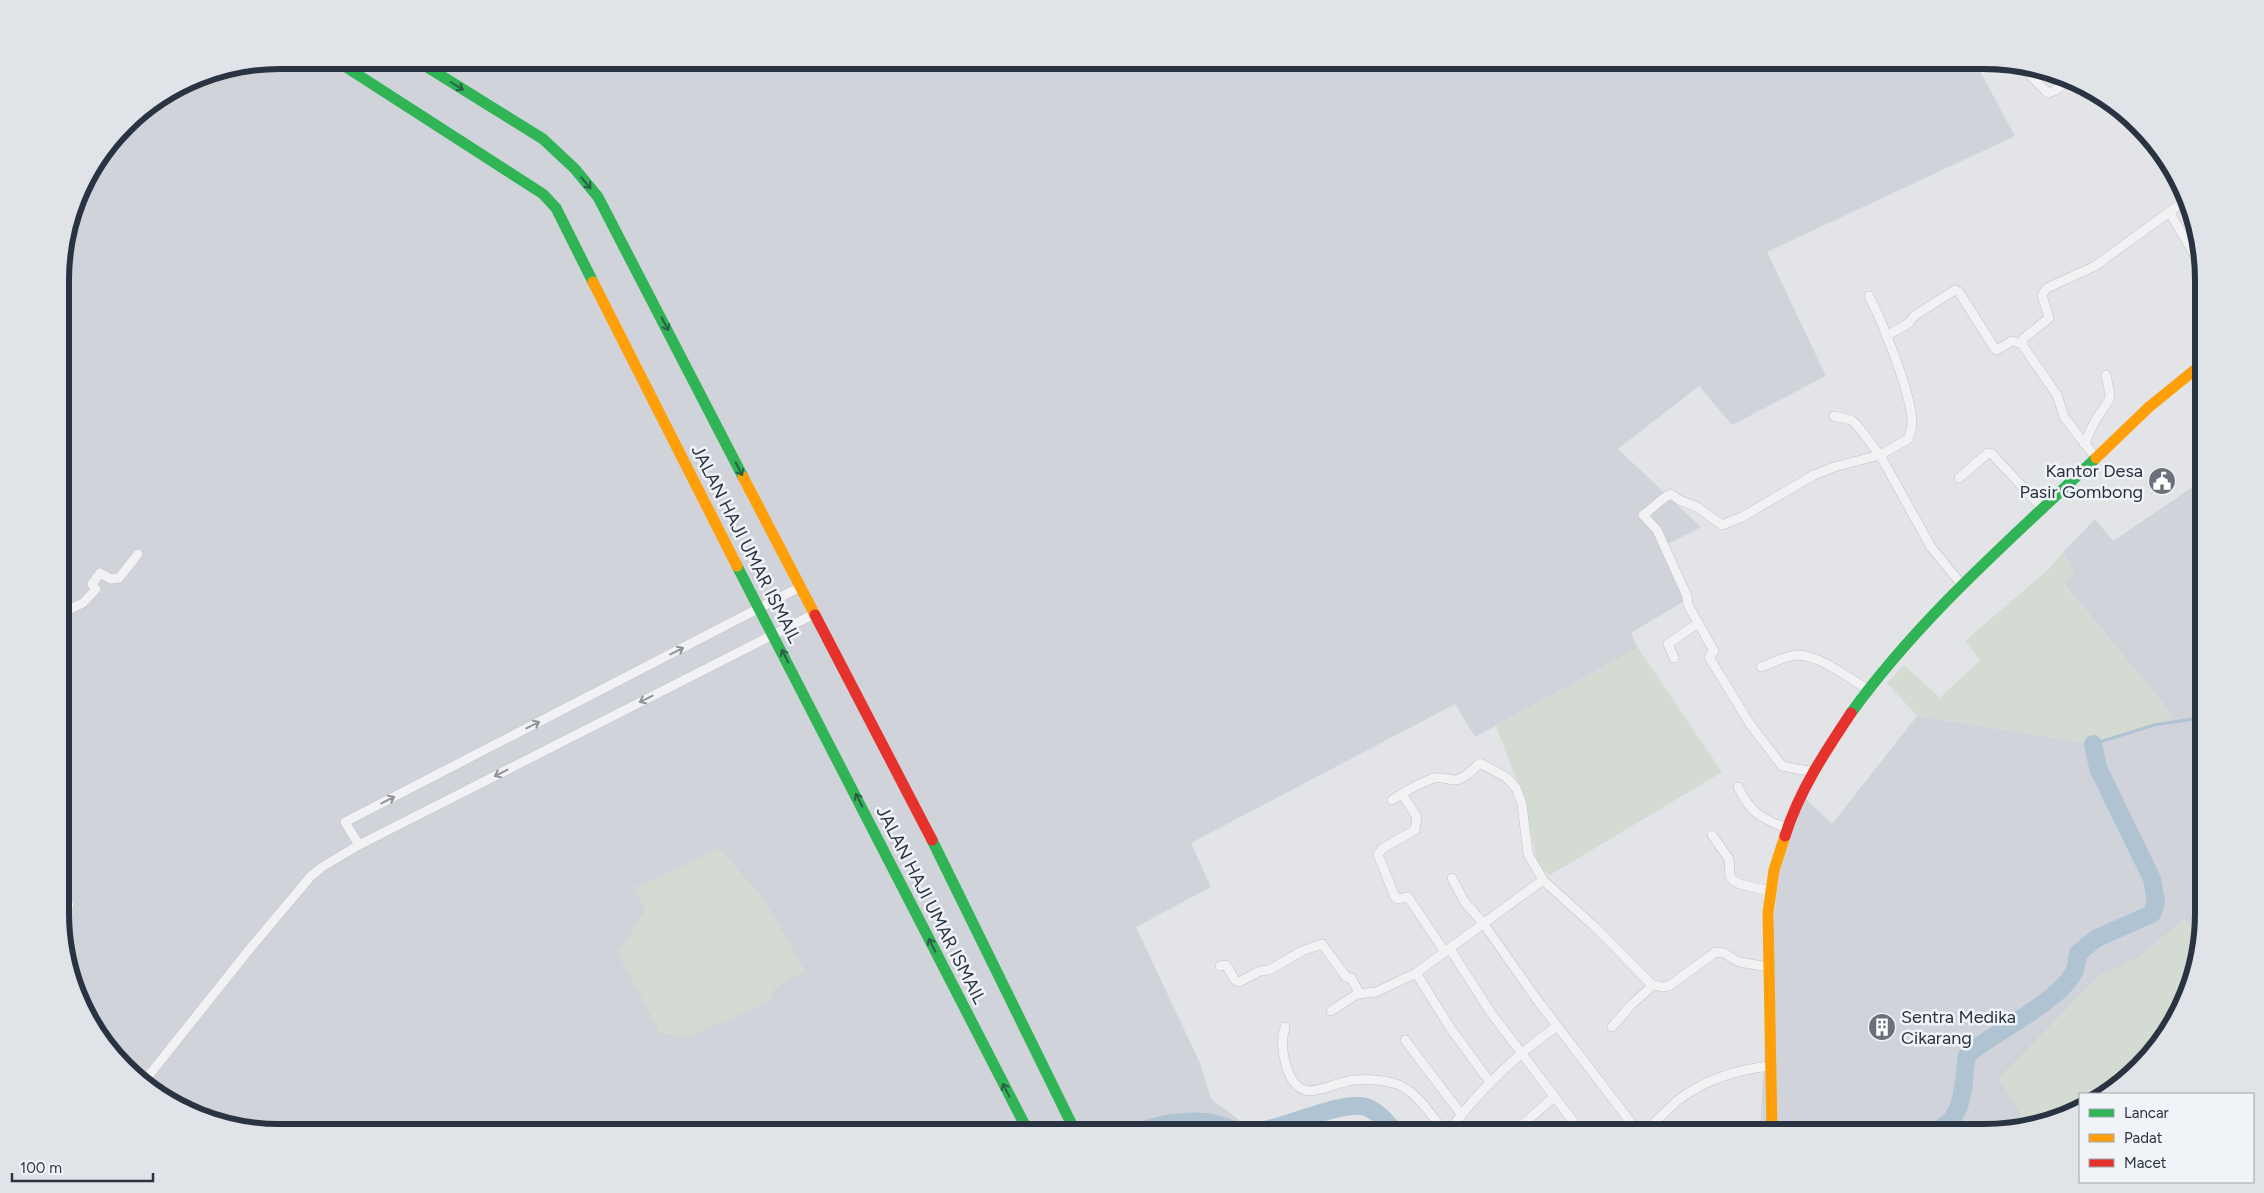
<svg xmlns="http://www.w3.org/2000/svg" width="2264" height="1193" font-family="Figtree,sans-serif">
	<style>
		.built { fill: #d0d4da }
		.green { fill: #d3dbd2 }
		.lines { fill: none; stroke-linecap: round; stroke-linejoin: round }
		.stream { stroke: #b0c3d3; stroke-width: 3 }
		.river { stroke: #b0c3d3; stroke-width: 18 }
		.street-casing { stroke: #c0c2c5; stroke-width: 10 }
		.street { stroke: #f2f2f4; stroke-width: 9 }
		.fast { stroke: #30b455; stroke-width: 11 }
		.slow { stroke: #ff9f0a; stroke-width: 11 }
		.jam { stroke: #e5322d; stroke-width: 11 }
		.oneway { stroke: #2b6048 }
		.oneway2 { stroke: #8e929a }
		.labels { text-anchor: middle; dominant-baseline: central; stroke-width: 5; stroke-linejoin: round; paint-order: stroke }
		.poi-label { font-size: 18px; fill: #293341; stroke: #f0f3f7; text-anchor: end }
		.street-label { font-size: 18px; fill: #293341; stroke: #f0f3f7 }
		.rim { fill: none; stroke: #293341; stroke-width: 6 }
	</style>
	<rect width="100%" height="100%" fill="#e2e4e7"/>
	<g class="built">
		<polygon points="280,60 1974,60 2015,136 1767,252 1826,376 1732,425 1699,386 1618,449 1701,527 1668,544 1691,597 1631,633 1638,648 1475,737 1455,704 1191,843 1211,887 1136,927 1200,1063 1211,1099 1257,1133 280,1133 182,1110 135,1079 97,1036 62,942 60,265 83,183 135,115 196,77"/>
		<polygon points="2203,480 2204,913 2199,933 2185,919 2138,958 2101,975 1999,1078 2029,1127 1998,1133 1760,1133 1770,952 1781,856 1802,795 1832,824 1917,716 2093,744 2142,730 2174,717 2063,583 2074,573 2063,552 2095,519 2113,541"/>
	</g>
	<g class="green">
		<polygon points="2063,552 2074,573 2063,584 2174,717 2142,730 2093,744 1917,716 1887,683 1904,665 1940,698 1980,660 1965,641 2049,569"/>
		<polygon points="1638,648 1722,772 1550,875 1538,866 1524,801 1496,726"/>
		<polygon points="719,849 762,896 805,971 775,988 771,1001 689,1036 661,1034 618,954 645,910 634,888"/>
		<polygon points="2185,919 2199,933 2181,1011 2149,1058 2108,1094 2080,1094 2080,1109 2055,1121 2029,1127 1999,1078 2101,975 2138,958"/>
	</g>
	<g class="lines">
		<polyline class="stream" points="2093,744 2154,725 2200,718 2203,712"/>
		<g class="river">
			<path d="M 1138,1133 C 1159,1123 1185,1120 1207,1122 C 1218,1123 1230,1129 1241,1133"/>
			<path d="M 1249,1133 C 1279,1131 1343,1099 1366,1107 C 1378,1111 1388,1124 1396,1133"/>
			<path d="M 1927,1133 C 1967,1125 1962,1085 1967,1055 C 1995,1031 2058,1003 2074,972 C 2077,966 2077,959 2078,953 L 2097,938 L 2152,914 L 2156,902 L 2152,879 L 2098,768 L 2093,744"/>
		</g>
		<g class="street-casing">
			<g id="street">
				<polyline points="2025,70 2048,93 2054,91 2069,80"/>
				<polyline points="2170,213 2197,259 2202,261"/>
				<polyline points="1886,336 1909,323 1914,316 1955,290 1959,292 1995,349 1997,350 2012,341 2022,344"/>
				<polyline points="1834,416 1851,420 1856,424 1880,455 1931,547 1962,585"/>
				<polyline points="2084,444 2095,421 2109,400 2110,394 2106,375"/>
				<polyline points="2096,458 2064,417 2057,395 2023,346 2023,339 2049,318 2042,295 2047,288 2095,266 2183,202"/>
				<polyline points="1959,478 1988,453 1992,454 2043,509"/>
				<polyline points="61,603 68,610 61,619"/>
				<polyline points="68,610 83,603 96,589 92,584 100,573 111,579 119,578 138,554"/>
				<polyline points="1674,658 1668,644 1698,623"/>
				<path d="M 1761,667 C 1772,663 1787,655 1799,655 C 1821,656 1850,679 1870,691"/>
				<path d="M 1814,772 L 1782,766 L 1750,724 L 1709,657 L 1714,651 L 1688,605 L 1687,596 L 1657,530 L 1643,515 C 1651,510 1664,496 1671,494 L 1679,500 L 1697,507 L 1722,525 L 1742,517 L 1814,475 L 1834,467 L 1880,455 L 1908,439 C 1910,434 1912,429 1912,424 C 1913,397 1882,321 1869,296"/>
				<path d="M 1738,787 C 1750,812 1760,818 1786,828"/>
				<polyline points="1402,794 1417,817 1415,830 1383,848 1378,854 1379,857 1395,897 1397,899 1408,897 1445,952"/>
				<path d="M 1392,800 C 1406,791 1419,783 1434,778 C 1442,777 1446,779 1454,780 C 1464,780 1473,769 1480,763 L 1506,777 L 1516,788 L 1522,804 L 1528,854 L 1543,880 L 1596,928 L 1651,984 L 1662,987 L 1669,986 L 1716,952 L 1724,953 L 1739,962 L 1768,967"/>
				<polyline points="1712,835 1729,859 1730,876 1733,880 1740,884 1770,891"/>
				<polyline points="359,845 345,822 800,587"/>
				<polyline points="1452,878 1464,901 1483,923 1538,1001 1639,1133"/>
				<polyline points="62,901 69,905"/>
				<polyline points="1450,949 1491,1013 1582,1133"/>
				<polyline points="1220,966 1226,965 1235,980 1239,982 1260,971 1269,970 1302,951 1322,944 1346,977 1351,978 1360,994"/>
				<polyline points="1416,973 1451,1029 1490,1082"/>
				<polyline points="1331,1011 1357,994 1376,992 1416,973 1543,880"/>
				<path d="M 1285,1027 C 1281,1039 1282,1052 1286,1065 C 1299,1109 1324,1084 1354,1080 C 1366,1079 1381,1080 1393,1083 C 1415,1088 1432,1116 1445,1133"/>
				<polyline points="1612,1027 1631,1005 1653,985"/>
				<polyline points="1405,1040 1461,1114"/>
				<polyline points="142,1084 248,951 311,876 322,867 359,845 814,614"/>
				<path d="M 1448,1133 C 1478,1090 1515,1056 1557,1026"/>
				<polyline points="1513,1133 1554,1097"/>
				<path d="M 1643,1133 C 1655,1123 1666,1111 1677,1101 C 1703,1080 1739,1069 1771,1066"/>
			</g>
		</g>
		<use href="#street" class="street"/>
		<g class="fast">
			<polyline points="335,60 543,194 556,208 593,282"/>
			<polyline points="416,60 543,139 575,169 598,197 743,477"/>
			<polyline points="737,566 1029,1133"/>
			<path d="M 1851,713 C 1920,617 2011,539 2096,458"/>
			<polyline points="932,840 1076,1133"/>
		</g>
		<g class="slow">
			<polyline points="593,282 737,566"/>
			<polyline points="2096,458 2149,407 2202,364"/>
			<polyline points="743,477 815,615"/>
			<polyline points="1772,1133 1768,913 1774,870 1785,836"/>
		</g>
		<g class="jam">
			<polyline points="815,615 932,840"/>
			<path d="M 1785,836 C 1799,791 1825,752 1851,713"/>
		</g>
	</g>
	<defs><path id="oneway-shaft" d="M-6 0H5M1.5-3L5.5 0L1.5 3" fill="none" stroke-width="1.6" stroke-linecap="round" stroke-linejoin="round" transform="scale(1.25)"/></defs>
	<g class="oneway">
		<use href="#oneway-shaft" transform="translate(457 86) rotate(32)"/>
		<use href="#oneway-shaft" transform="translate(586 183) rotate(50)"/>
		<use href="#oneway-shaft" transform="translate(665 324) rotate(63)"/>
		<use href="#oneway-shaft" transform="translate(739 469) rotate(63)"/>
		<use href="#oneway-shaft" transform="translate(785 656) rotate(-117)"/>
		<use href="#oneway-shaft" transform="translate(859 800) rotate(-117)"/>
		<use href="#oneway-shaft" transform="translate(932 945) rotate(-117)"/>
		<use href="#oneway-shaft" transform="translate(1006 1090) rotate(-118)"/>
	</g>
	<g class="oneway2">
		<use href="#oneway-shaft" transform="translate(677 651) rotate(-27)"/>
		<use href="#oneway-shaft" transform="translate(646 699) rotate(153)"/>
		<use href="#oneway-shaft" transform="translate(533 725) rotate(-27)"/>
		<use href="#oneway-shaft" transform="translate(501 773) rotate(153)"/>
		<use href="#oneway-shaft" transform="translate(388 800) rotate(-27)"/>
	</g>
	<defs>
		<g id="civic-disc" transform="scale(1.4375)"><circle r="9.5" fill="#6a717b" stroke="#f0f3f7"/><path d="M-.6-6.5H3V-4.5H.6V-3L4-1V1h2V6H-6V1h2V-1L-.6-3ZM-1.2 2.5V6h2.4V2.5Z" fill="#fff"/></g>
		<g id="building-disc" transform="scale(1.4375)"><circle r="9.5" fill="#6a717b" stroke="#f0f3f7"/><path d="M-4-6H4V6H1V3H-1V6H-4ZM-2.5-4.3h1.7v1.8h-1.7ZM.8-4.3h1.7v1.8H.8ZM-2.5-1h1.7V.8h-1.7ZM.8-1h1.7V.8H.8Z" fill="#fff"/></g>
	</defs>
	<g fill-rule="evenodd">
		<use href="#civic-disc" x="2162" y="481"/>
		<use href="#building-disc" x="1882" y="1027"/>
	</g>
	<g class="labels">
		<g class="poi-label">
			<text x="2143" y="471">Kantor Desa<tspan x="2143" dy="21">Pasir Gombong</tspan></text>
			<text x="1901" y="1017" text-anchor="start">Sentra Medika<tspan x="1901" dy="21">Cikarang</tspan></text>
		</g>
		<g class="street-label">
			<text transform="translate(746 544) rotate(63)">JALAN HAJI UMAR ISMAIL</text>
			<text transform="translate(931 905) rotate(63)">JALAN HAJI UMAR ISMAIL</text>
		</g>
	</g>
	<path d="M0 0H2264V1193H0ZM280 69H1984A211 211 0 0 1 2195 280V913A211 211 0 0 1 1984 1124H280A211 211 0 0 1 69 913V280A211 211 0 0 1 280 69Z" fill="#e0e4e8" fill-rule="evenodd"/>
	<path class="rim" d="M280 69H1984A211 211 0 0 1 2195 280V913A211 211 0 0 1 1984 1124H280A211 211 0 0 1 69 913V280A211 211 0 0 1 280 69Z"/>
	<rect x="2079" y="1093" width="175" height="90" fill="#f0f3f7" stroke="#a0a6ae"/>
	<rect x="2089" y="1109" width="25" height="8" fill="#30b455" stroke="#a0a6ae"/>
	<text x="2124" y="1118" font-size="15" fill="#293341">Lancar</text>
	<rect x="2089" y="1134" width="25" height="8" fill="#ff9f0a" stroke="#a0a6ae"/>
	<text x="2124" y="1143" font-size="15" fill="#293341">Padat</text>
	<rect x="2089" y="1159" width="25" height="8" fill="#e5322d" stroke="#a0a6ae"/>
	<text x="2124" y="1168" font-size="15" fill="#293341">Macet</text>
	<path d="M12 1173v8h141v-8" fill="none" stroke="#293341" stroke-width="2.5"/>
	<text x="20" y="1173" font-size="15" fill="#293341" stroke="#f0f3f7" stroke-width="4" paint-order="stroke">100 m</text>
</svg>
